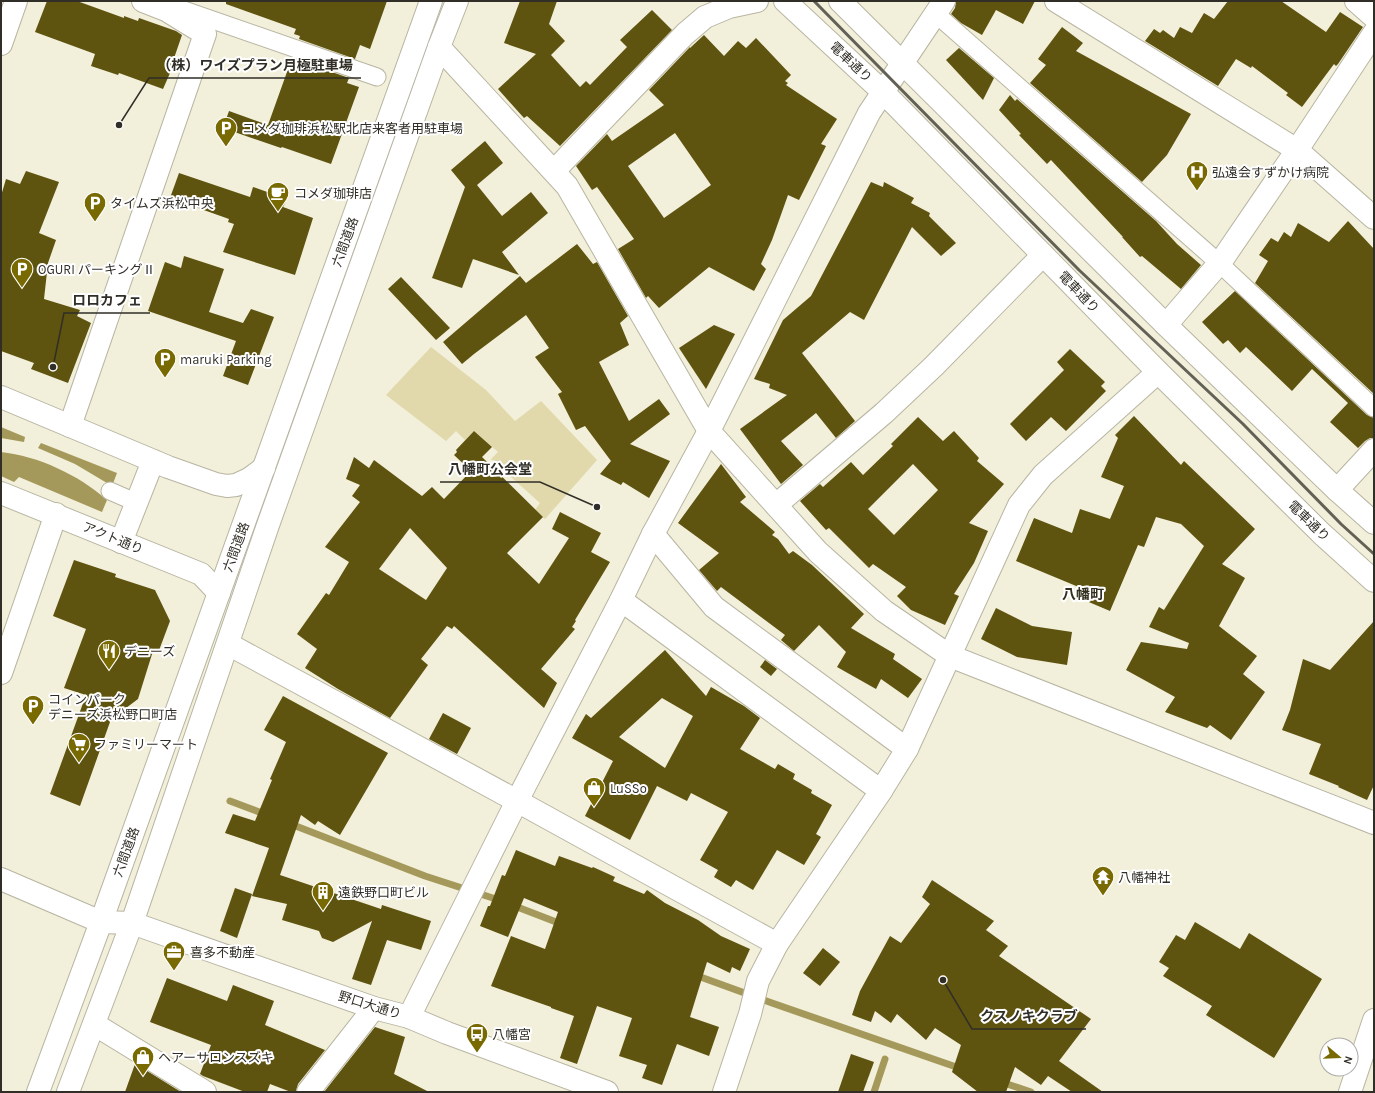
<svg xmlns="http://www.w3.org/2000/svg" width="1375" height="1093" font-family="Karla,'Noto Sans JP',sans-serif">
	<style>
		.green { fill: #e1d9ab }
		.water { fill: #a4995a }
		.lines { fill: none; stroke-linecap: round; stroke-linejoin: round }
		.stream { stroke: #a4995a; stroke-width: 7 }
		.building { fill: #5e530f; fill-rule: evenodd }
		.pedestrian-casing { stroke: #b8b5a2; stroke-width: 19 }
		.minor-casing { stroke: #b8b5a2; stroke-width: 24 }
		.tertiary-casing { stroke: #b8b5a2; stroke-width: 24 }
		.pedestrian { stroke: #fff; stroke-width: 17 }
		.minor { stroke: #fff; stroke-width: 22 }
		.tertiary { stroke: #fff; stroke-width: 22 }
		.rail { stroke: #636156; stroke-width: 3 }
		.labels { text-anchor: middle; dominant-baseline: central; stroke-width: 4; stroke-linejoin: round; paint-order: stroke }
		.street-label { font-size: 13px; fill: #302e27; stroke: #fff }
		.poi-label { font-size: 13px; fill: #302e27; stroke: #fff; text-anchor: start }
		.neighbourhood-label { font-size: 14px; font-weight: bold; fill: #312e1e; stroke: #fff }
		.leader { fill: none; stroke: #302e27; stroke-width: 1.5 }
		.callout-dot { fill: #302e27; stroke: #fff; stroke-width: 1.5 }
		.callout-label { font-size: 14px; text-anchor: middle; font-weight: bold; fill: #302e27; stroke: #fff; stroke-width: 4; stroke-linejoin: round; paint-order: stroke }
	</style>
	<rect width="100%" height="100%" fill="#f2efda"/>
	<polygon class="green" points="431,347 486,390 515,421 541,401 597,460 545,519 535,510 540,503 491,459 498,452 474,431 465,440 456,431 446,441 386,395"/>
	<g class="water">
		<polygon points="1,427 25,437 24,442 1,438"/>
		<polygon points="41,443 117,473 112,486 75,464 38,448"/>
		<path d="M 1,452 C 38,456 79,475 107,500 L 102,512 L 19,477 L 14,482 L 1,476 Z"/>
	</g>
	<g class="lines">
		<g class="stream">
			<polyline points="230,801 267,815"/>
			<polyline points="288,823 425,876 502,901"/>
			<polyline points="512,905 564,925"/>
			<polyline points="695,975 772,1003 962,1069"/>
			<polyline points="1001,1082 1031,1092"/>
			<polyline points="874,1092 885,1059"/>
		</g>
	</g>
	<g class="building">
		<polygon points="47,1 77,1 124,18 124,16 138,21 139,18 176,31 182,35 172,64 174,64 163,89 119,73 118,75 91,66 95,54 35,32"/>
		<polygon points="226,1 387,1 370,49 360,45 355,59 299,39 300,36 294,34 296,29 226,4"/>
		<polygon points="520,1 557,1 549,24 565,41 551,55 580,87 586,81 590,85 627,47 620,40 652,10 672,30 560,146 527,116 524,118 498,89 536,54 504,43"/>
		<polygon points="956,1 1035,1 1023,24 996,10 982,35 961,23 951,14 955,8"/>
		<polygon points="1228,1 1281,1 1326,32 1340,12 1363,27 1338,64 1336,66 1334,64 1302,107 1286,95 1288,93 1252,66 1251,68 1236,59 1218,86 1145,41 1154,29 1160,33 1163,30 1174,38 1180,27 1192,33 1204,13 1214,19"/>
		<polygon points="1062,27 1083,43 1076,51 1191,114 1167,155 1142,182 1030,83 1046,65 1038,59"/>
		<path d="M 704,35 L 724,56 L 738,41 L 746,48 L 756,38 L 791,75 L 785,81 L 788,83 L 786,85 L 837,119 L 821,144 L 826,146 L 799,200 L 788,195 L 772,240 L 761,264 L 766,269 L 754,291 L 709,267 L 659,308 L 648,296 L 646,298 L 618,249 L 634,239 L 597,187 L 592,190 L 576,166 L 607,134 L 612,141 L 664,105 L 649,90 L 690,47 L 690,48 ZM 675,133 L 711,185 L 664,218 L 628,166 Z"/>
		<polygon points="959,48 994,78 983,100 946,60"/>
		<polygon points="292,58 349,78 347,83 359,87 331,164 282,147 281,148 223,128 229,111 268,125"/>
		<polygon points="1010,95 1015,101 1017,99 1156,221 1177,244 1201,265 1181,289 1142,256 1140,257 1122,237 1123,237 1051,160 1047,164 1019,135 1021,134 999,110"/>
		<polygon points="485,141 503,163 477,185 502,216 531,192 548,213 502,252 519,275 473,259 462,288 432,278 465,187 451,170"/>
		<polygon points="26,171 59,182 39,233 56,240 48,263 44,299 80,310 77,316 91,323 68,383 31,369 34,363 1,351 1,196 6,179 20,184"/>
		<polygon points="179,173 250,197 253,187 287,199 283,207 313,218 295,275 223,252 234,224 228,222 229,219 170,198"/>
		<polygon points="871,182 883,187 884,182 914,198 911,203 930,213 929,216 956,243 941,256 912,227 864,320 850,312 802,353 855,421 836,438 816,413 781,441 803,465 781,484 740,429 787,395 769,388 770,384 754,379 783,320 811,296"/>
		<polygon points="1348,221 1374,249 1374,394 1255,283 1268,261 1259,255 1271,238 1278,242 1284,232 1291,237 1298,223 1329,242"/>
		<polygon points="577,244 593,264 597,262 628,316 620,323 629,345 599,362 629,421 659,399 670,414 630,444 670,461 649,498 623,482 621,485 600,474 611,461 585,426 576,430 558,394 562,392 535,357 549,348 526,315 474,354 462,364 443,342 520,276 526,283"/>
		<polygon points="184,256 224,269 209,312 243,323 251,309 274,317 248,385 223,376 236,341 148,311 165,262 181,268"/>
		<polygon points="401,277 450,328 436,340 388,289"/>
		<polygon points="1235,291 1367,415 1374,418 1374,438 1370,438 1365,441 1358,448 1330,422 1348,403 1312,369 1292,391 1246,347 1240,353 1228,340 1223,344 1202,322"/>
		<polygon points="714,325 735,334 706,389 679,348"/>
		<polygon points="1070,349 1105,382 1101,386 1106,391 1066,431 1051,417 1026,441 1010,424 1064,370 1057,362"/>
		<polygon points="1134,416 1181,465 1184,461 1255,529 1222,564 1245,578 1219,626 1257,656 1243,674 1265,692 1231,740 1210,725 1207,728 1165,712 1175,697 1126,670 1141,642 1187,649 1189,643 1149,627 1159,607 1164,610 1204,546 1181,524 1156,517 1144,547 1138,545 1110,611 1084,600 1086,594 1080,591 1081,588 1016,561 1034,518 1072,533 1080,509 1110,519 1124,486 1101,477 1118,438 1115,435"/>
		<path d="M 918,417 L 943,441 L 954,431 L 979,458 L 977,461 L 1004,484 L 969,523 L 988,531 L 974,563 L 954,594 L 959,596 L 945,625 L 911,610 L 897,596 L 906,587 L 873,564 L 869,568 L 829,528 L 826,530 L 800,501 L 820,484 L 823,487 L 851,462 L 863,475 L 893,446 L 891,444 ZM 913,464 L 938,490 L 894,535 L 868,509 Z"/>
		<path d="M 474,431 L 492,447 L 482,457 L 543,517 L 507,553 L 539,584 L 569,538 L 552,529 L 560,512 L 601,533 L 591,552 L 610,562 L 575,620 L 576,621 L 572,627 L 575,629 L 541,669 L 557,683 L 544,708 L 454,626 L 452,629 L 447,626 L 421,659 L 428,665 L 390,718 L 338,689 L 305,668 L 317,649 L 297,634 L 326,593 L 329,595 L 349,562 L 325,547 L 360,502 L 352,496 L 360,485 L 346,479 L 354,457 L 369,468 L 374,460 L 422,496 L 432,487 L 444,499 L 471,471 L 454,455 L 457,452 L 456,450 ZM 410,528 L 447,568 L 426,600 L 379,569 Z"/>
		<polygon points="721,464 746,497 740,502 775,532 772,535 778,539 789,554 793,551 812,565 864,614 851,628 895,654 893,659 922,679 908,698 881,679 876,689 837,667 846,652 819,625 794,651 781,640 785,635 721,587 717,591 699,570 719,553 678,523"/>
		<polygon points="74,560 116,574 115,577 155,590 170,621 158,653 153,651 138,699 126,708 115,708 80,806 50,794 86,695 64,688 86,629 53,616"/>
		<polygon points="996,608 1032,626 1072,632 1067,665 1017,657 981,639"/>
		<polygon points="1374,621 1374,785 1367,800 1338,787 1339,786 1309,774 1321,744 1282,730 1290,710 1303,659 1330,670"/>
		<path d="M 665,650 L 706,696 L 711,687 L 744,706 L 760,718 L 740,749 L 775,769 L 778,764 L 795,774 L 793,779 L 812,790 L 811,793 L 832,805 L 816,834 L 821,837 L 804,865 L 777,850 L 753,890 L 736,880 L 731,887 L 714,877 L 718,870 L 700,860 L 728,812 L 691,793 L 687,801 L 657,786 L 630,840 L 585,816 L 613,761 L 572,738 L 586,714 L 591,718 ZM 662,698 L 693,716 L 665,768 L 619,737 Z"/>
		<polygon points="765,660 777,669 771,676 760,667"/>
		<polygon points="283,696 388,753 340,835 318,821 315,825 301,815 280,875 381,909 382,905 431,921 421,950 387,940 371,985 352,979 372,921 333,942 322,938 319,931 282,920 287,904 252,896 269,848 225,833 233,814 255,821 272,780 270,779 286,742 264,730"/>
		<polygon points="443,713 471,728 457,754 429,739"/>
		<polygon points="516,850 555,866 559,856 592,868 593,867 615,877 613,881 644,894 647,890 665,903 698,920 721,936 750,949 740,971 732,967 730,973 707,962 690,1017 719,1027 709,1056 677,1044 662,1085 642,1078 647,1065 619,1056 632,1018 597,1006 577,1064 560,1058 574,1016 551,1008 551,1007 491,986 511,936 545,949 558,912 524,898 508,937 480,926 488,906 490,906 502,875 505,876"/>
		<polygon points="932,880 994,921 986,930 1008,946 999,956 1091,1019 1059,1061 1103,1092 1072,1092 1048,1076 1041,1085 1015,1067 1006,1092 978,1092 952,1072 961,1045 935,1028 926,1040 897,1014 891,1023 875,1011 871,1022 852,1015 860,991 890,936 901,943 930,904 922,897"/>
		<polygon points="235,888 252,894 237,938 220,931"/>
		<polygon points="1195,922 1240,949 1249,933 1322,979 1274,1058 1206,1015 1212,1006 1163,976 1169,968 1159,962 1176,935 1185,940"/>
		<polygon points="823,948 840,962 820,986 803,973"/>
		<polygon points="167,978 227,1001 233,985 274,1001 265,1025 325,1050 298,1084 296,1092 291,1092 270,1084 267,1092 245,1092 203,1076 200,1074 211,1045 150,1022"/>
		<polygon points="375,1027 405,1037 394,1074 429,1092 324,1092"/>
		<polygon points="851,1054 874,1062 863,1092 838,1092"/>
		<polygon points="135,1064 144,1069 181,1092 125,1092"/>
	</g>
	<g class="lines">
		<g class="pedestrian-casing">
			<g id="pedestrian">
				<polyline points="170,10 184,10 377,77"/>
				<polyline points="936,14 1219,263 1374,408"/>
				<polyline points="110,491 126,498"/>
			</g>
		</g>
		<g class="minor-casing">
			<g id="minor">
				<polyline points="1056,1 1297,150 1374,218"/>
				<polyline points="1356,1 1374,17"/>
				<polyline points="1,44 16,1"/>
				<polyline points="439,47 567,186 709,431 818,552 884,611 950,656 1374,823"/>
				<polyline points="554,171 685,34 705,17 729,7 757,1"/>
				<polyline points="1166,325 1222,260 1297,150 1374,33"/>
				<polyline points="1,397 168,467 216,484 227,486 236,485 249,479 264,468"/>
				<polyline points="70,426 205,34 166,10 143,1"/>
				<polyline points="1337,490 1374,450"/>
				<polyline points="1,493 201,574 219,593"/>
				<polyline points="776,505 884,413 934,366 1043,255"/>
				<polyline points="653,534 714,607 907,749"/>
				<polyline points="121,542 153,461"/>
				<polyline points="621,600 881,791"/>
				<polyline points="228,644 517,801 777,944"/>
				<polyline points="1,673 56,514"/>
				<polyline points="409,1017 517,801 621,600 653,534 709,431 869,113 944,1"/>
				<polyline points="94,1024 205,1092"/>
				<polyline points="308,1092 374,1008"/>
				<polyline points="724,1092 750,1014 758,981 777,944 881,791 907,749 1019,505 1043,475 1158,372"/>
				<polyline points="1350,1092 1374,1020"/>
			</g>
		</g>
		<g class="tertiary-casing">
			<g id="tertiary">
				<polyline points="785,1 883,92 1158,372 1322,534 1374,581"/>
				<polyline points="840,1 1166,325 1337,490 1374,523"/>
				<polyline points="1,879 101,922 132,923 374,1008 409,1017 447,1033 607,1092"/>
				<polyline points="38,1092 101,922 431,1"/>
				<polyline points="68,1092 132,923 268,525 439,47 457,1"/>
			</g>
		</g>
		<use href="#pedestrian" class="pedestrian"/>
		<use href="#minor" class="minor"/>
		<use href="#tertiary" class="tertiary"/>
		<polyline class="rail" points="814,1 1079,270 1243,424 1341,524 1374,554"/>
	</g>
	<defs>
		<g id="parking-pin" transform="scale(1.15)"><path d="M0 17L-7.5 6A9.5 9.5 0 1 1 7.5 6Z" fill="#786900" stroke="#fff"/><path d="M-3.5-5.5H1a3.5 3.5 0 0 1 0 7H-1V5.5H-3.5ZM-1-3.4V-.6H.8a1.4 1.4 0 0 0 0-2.8Z" fill="#fff"/></g>
		<g id="hospital-pin" transform="scale(1.15)"><path d="M0 17L-7.5 6A9.5 9.5 0 1 1 7.5 6Z" fill="#786900" stroke="#fff"/><path d="M-5-5h3v3.5h4V-5h3V5h-3V1.5h-4V5h-3Z" fill="#fff"/></g>
		<g id="cafe-pin" transform="scale(1.15)"><path d="M0 17L-7.5 6A9.5 9.5 0 1 1 7.5 6Z" fill="#786900" stroke="#fff"/><path d="M-5.5-4.5H6V0H3Q3 3.5 0 3.5H-2.5Q-5.5 3.5-5.5 0ZM3-3.2v2h1.7v-2ZM-6 4.5H4V6H-6Z" fill="#fff"/></g>
		<g id="restaurant-pin" transform="scale(1.15)"><path d="M0 17L-7.5 6A9.5 9.5 0 1 1 7.5 6Z" fill="#786900" stroke="#fff"/><path d="M-5-6h1v4h1v-4h1v4h1v-4h1v5L-1.5 .5V6h-2V.5L-5-1ZM5-6V6H3V1.5H1.5Q1.5-4 5-6Z" fill="#fff"/></g>
		<g id="supermarket-pin" transform="scale(1.15)"><path d="M0 17L-7.5 6A9.5 9.5 0 1 1 7.5 6Z" fill="#786900" stroke="#fff"/><path d="M-6-5.5h2.5l.6 2H6L4.5 2H-2.5L-4.4-4H-6ZM-1.5 3.2a1.3 1.3 0 1 0 .1 0ZM3 3.2a1.3 1.3 0 1 0 .1 0Z" fill="#fff"/></g>
		<g id="shop-pin" transform="scale(1.15)"><path d="M0 17L-7.5 6A9.5 9.5 0 1 1 7.5 6Z" fill="#786900" stroke="#fff"/><path d="M-5-2.5h2.3a2.7 3.5 0 0 1 5.4 0H5L5.5 6h-11ZM-1.5-2.5h3a1.5 2.3 0 0 0-3 0Z" fill="#fff"/></g>
		<g id="temple-pin" transform="scale(1.15)"><path d="M0 17L-7.5 6A9.5 9.5 0 1 1 7.5 6Z" fill="#786900" stroke="#fff"/><path d="M0-6L5-2H3V0L6.5 2.5H4V6H1.5V3h-3V6H-4V2.5H-6.5L-3 0V-2H-5Z" fill="#fff"/></g>
		<g id="building-pin" transform="scale(1.15)"><path d="M0 17L-7.5 6A9.5 9.5 0 1 1 7.5 6Z" fill="#786900" stroke="#fff"/><path d="M-4-6H4V6H1V3H-1V6H-4ZM-2.5-4.3h1.7v1.8h-1.7ZM.8-4.3h1.7v1.8H.8ZM-2.5-1h1.7V.8h-1.7ZM.8-1h1.7V.8H.8Z" fill="#fff"/></g>
		<g id="office-pin" transform="scale(1.15)"><path d="M0 17L-7.5 6A9.5 9.5 0 1 1 7.5 6Z" fill="#786900" stroke="#fff"/><path d="M-6-3h4V-5.5h4V-3h4V5H-6ZM-1-4.5V-3h2v-1.5ZM-6 0V1H6V0Z" fill="#fff"/></g>
		<g id="bus-pin" transform="scale(1.15)"><path d="M0 17L-7.5 6A9.5 9.5 0 1 1 7.5 6Z" fill="#786900" stroke="#fff"/><path d="M-5-6H5V4H4V6H2V4H-2V6H-4V4H-5ZM-3.5-4V0h7V-4ZM-3.5 1.2v1.5H-2V1.2ZM2 1.2v1.5H3.5V1.2Z" fill="#fff"/></g>
	</defs>
	<g fill-rule="evenodd">
		<use href="#parking-pin" x="226" y="128"/>
		<use href="#hospital-pin" x="1197" y="172"/>
		<use href="#cafe-pin" x="278" y="193"/>
		<use href="#parking-pin" x="95" y="203"/>
		<use href="#parking-pin" x="22" y="269"/>
		<use href="#parking-pin" x="165" y="359"/>
		<use href="#restaurant-pin" x="109" y="651"/>
		<use href="#parking-pin" x="33" y="706"/>
		<use href="#supermarket-pin" x="79" y="744"/>
		<use href="#shop-pin" x="594" y="788"/>
		<use href="#temple-pin" x="1103" y="877"/>
		<use href="#building-pin" x="323" y="892"/>
		<use href="#office-pin" x="174" y="952"/>
		<use href="#bus-pin" x="477" y="1034"/>
		<use href="#shop-pin" x="143" y="1057"/>
	</g>
	<g class="labels">
		<g class="street-label">
			<text transform="translate(851 62) rotate(43)">電車通り</text>
			<text transform="translate(345 242) rotate(-70)">六間道路</text>
			<text transform="translate(1079 292) rotate(46)">電車通り</text>
			<text transform="translate(1309 521) rotate(44)">電車通り</text>
			<text transform="translate(113 538) rotate(22)">アクト通り</text>
			<text transform="translate(236 547) rotate(-70)">六間道路</text>
			<text transform="translate(126 852) rotate(-70)">六間道路</text>
			<text transform="translate(370 1005) rotate(17)">野口大通り</text>
		</g>
		<g class="poi-label">
			<text x="242" y="128">コメダ珈琲浜松駅北店来客者用駐車場</text>
			<text x="1212" y="172">弘遠会すずかけ病院</text>
			<text x="294" y="193">コメダ珈琲店</text>
			<text x="110" y="203">タイムズ浜松中央</text>
			<text x="38" y="269">OGURI パーキングⅡ</text>
			<text x="180" y="359">maruki Parking</text>
			<text x="124" y="651">デニーズ</text>
			<text x="48" y="699">コインパーク<tspan x="48" dy="15">デニーズ浜松野口町店</tspan></text>
			<text x="94" y="744">ファミリーマート</text>
			<text x="610" y="788">LuSSo</text>
			<text x="1118" y="877">八幡神社</text>
			<text x="338" y="892">遠鉄野口町ビル</text>
			<text x="190" y="952">喜多不動産</text>
			<text x="492" y="1034">八幡宮</text>
			<text x="158" y="1057">ヘアーサロンスズキ</text>
		</g>
		<g class="neighbourhood-label">
			<text x="1083" y="594">八幡町</text>
		</g>
	</g>
	<path class="leader" d="M119 125L149 78H361M53 367L64 313H150M597 507L540 482H440M943 980L972 1029H1086"/>
	<g class="callout-dot">
		<circle cx="119" cy="125" r="4"/>
		<circle cx="53" cy="367" r="4"/>
		<circle cx="597" cy="507" r="4"/>
		<circle cx="943" cy="980" r="4"/>
	</g>
	<g class="callout-label">
		<text x="255" y="70">（株）ワイズプラン月極駐車場</text>
		<text x="107" y="305">ロロカフェ</text>
		<text x="490" y="474">八幡町公会堂</text>
		<text x="1029" y="1021">クスノキクラブ</text>
	</g>
	<rect width="1375" height="1093" fill="none" stroke="#302e27" stroke-width="4"/>
	<g transform="translate(1339 1057) rotate(109)"><circle r="19" fill="#ffffff" stroke="#acaba9"/>
	<path d="M0-3L7 15L0 10L-7 15Z" fill="#786900"/>
	<text y="-6" font-size="11" font-weight="bold" text-anchor="middle" fill="#302e27">N</text>
	</g>
</svg>
